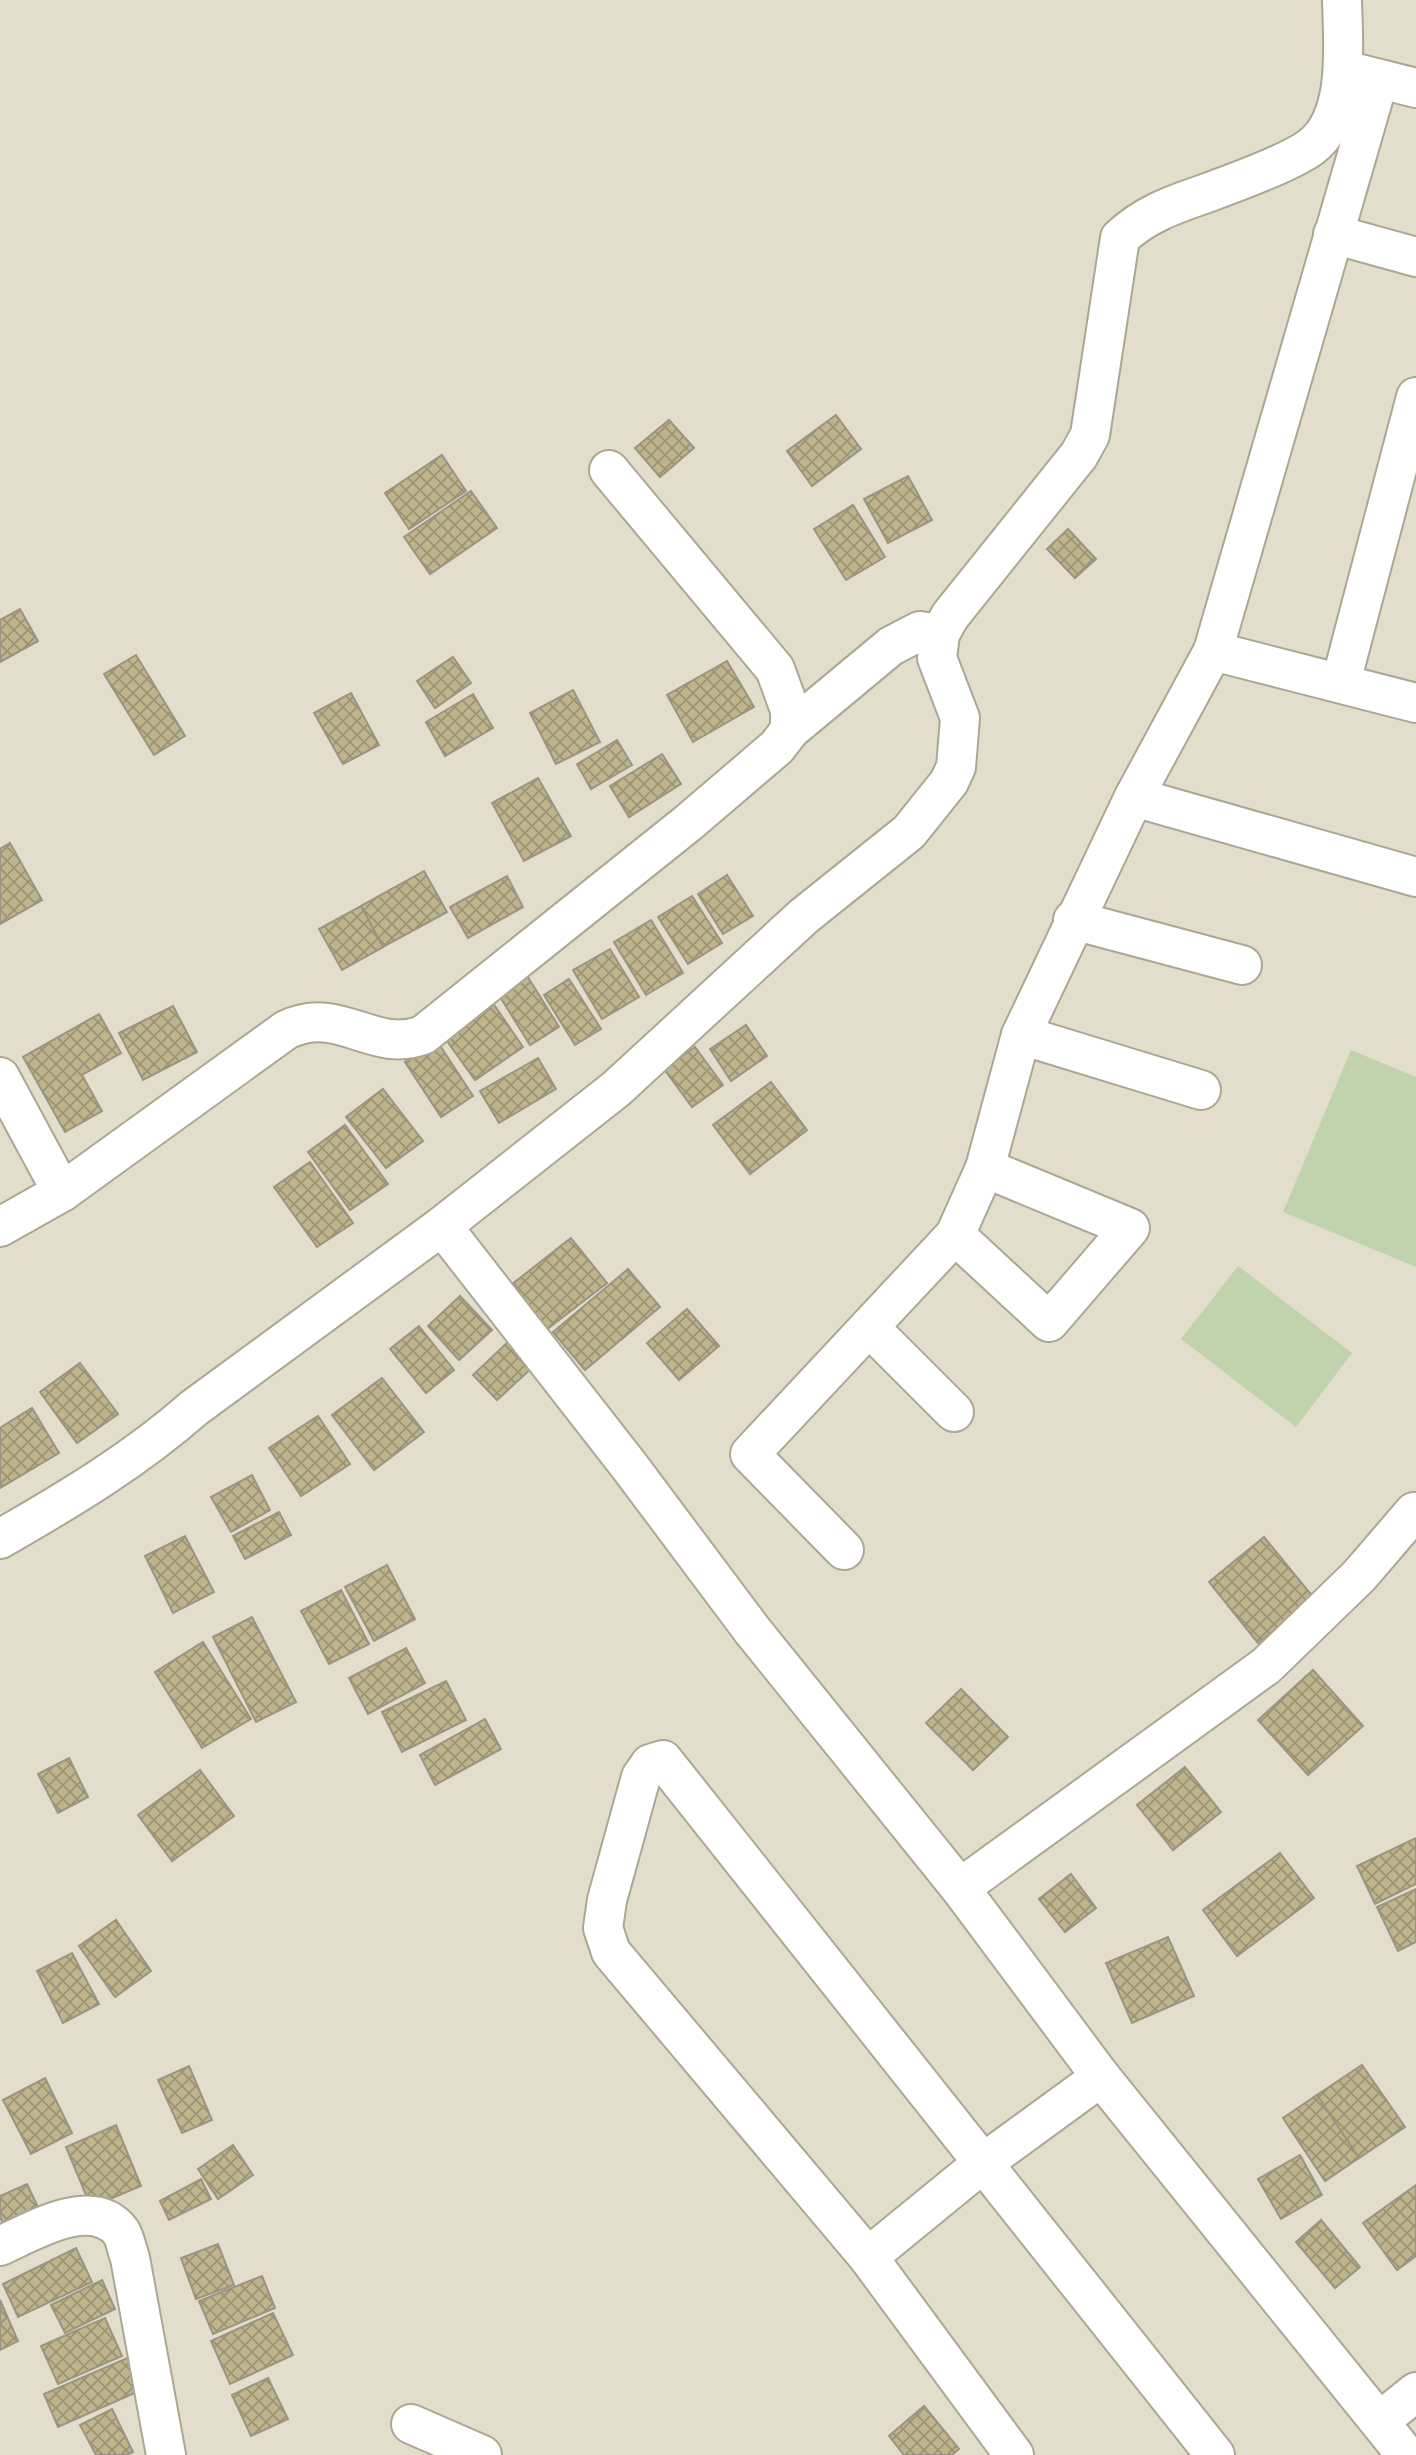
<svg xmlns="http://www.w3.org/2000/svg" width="1416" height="2455" font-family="Commissioner,sans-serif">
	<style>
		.garden { fill: #c1d3ad }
		.building { fill: url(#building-cross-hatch); stroke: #999582; stroke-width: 2 }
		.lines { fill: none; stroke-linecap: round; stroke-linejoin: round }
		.minor-casing { stroke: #aca794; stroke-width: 42 }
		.minor { stroke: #fff; stroke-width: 38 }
	</style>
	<defs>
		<pattern id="building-cross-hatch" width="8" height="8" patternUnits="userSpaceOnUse" patternTransform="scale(1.75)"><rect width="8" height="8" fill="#bfb58c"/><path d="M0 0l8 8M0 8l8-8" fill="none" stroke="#9b9372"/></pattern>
	</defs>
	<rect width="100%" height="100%" fill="#e3decb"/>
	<g class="garden">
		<polygon points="1351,1050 1416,1077 1416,1267 1283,1212"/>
		<polygon points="1238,1266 1352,1353 1296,1427 1181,1339"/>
	</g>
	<g class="building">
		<polygon points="836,415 861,449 812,486 787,451"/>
		<polygon points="669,420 694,448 660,477 635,448"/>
		<polygon points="442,455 466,491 409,529 385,493"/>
		<polygon points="908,476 932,520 888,543 864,499"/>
		<polygon points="471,491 497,528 430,574 404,537"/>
		<polygon points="853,505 885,557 846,580 814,529"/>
		<polygon points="1068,529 1096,559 1075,578 1047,549"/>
		<polygon points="20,609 38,641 0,662 0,620"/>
		<polygon points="136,655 185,736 154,755 104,674"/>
		<polygon points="453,657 471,683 435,708 417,681"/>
		<polygon points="727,661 754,707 693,742 667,695"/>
		<polygon points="573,690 600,742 556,764 530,713"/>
		<polygon points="351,693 379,745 343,764 314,713"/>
		<polygon points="473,694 493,728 445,756 426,722"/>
		<polygon points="617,740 632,765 591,789 577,764"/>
		<polygon points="662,754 681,784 629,817 610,786"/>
		<polygon points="538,778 571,836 524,861 492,803"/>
		<polygon points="10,843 42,900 0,924 0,849"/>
		<polygon points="424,871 447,912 383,947 361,906"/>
		<polygon points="727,875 753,916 723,934 698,894"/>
		<polygon points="507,876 523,907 468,938 450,907"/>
		<polygon points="692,896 722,943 688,964 658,917"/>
		<polygon points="361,906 383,947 342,970 319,929"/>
		<polygon points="651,920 683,973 646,995 614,942"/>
		<polygon points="610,949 639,997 602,1019 573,970"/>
		<polygon points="526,974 559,1027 530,1045 497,992"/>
		<polygon points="569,979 601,1029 575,1045 544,995"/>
		<polygon points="488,996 523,1047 475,1080 439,1030"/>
		<polygon points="173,1006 197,1052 143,1080 119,1033"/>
		<polygon points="99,1014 121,1053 82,1075 102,1111 65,1132 23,1057"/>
		<polygon points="746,1025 767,1056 731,1081 710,1049"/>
		<polygon points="437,1041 473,1096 441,1117 405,1062"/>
		<polygon points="695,1047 723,1085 692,1107 664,1069"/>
		<polygon points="538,1058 556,1089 499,1123 480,1091"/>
		<polygon points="771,1082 807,1130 750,1174 713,1125"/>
		<polygon points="383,1089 423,1141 386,1168 346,1117"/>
		<polygon points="345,1125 388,1184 350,1210 308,1152"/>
		<polygon points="310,1162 353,1223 317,1247 274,1187"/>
		<polygon points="571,1238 607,1283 546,1330 511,1285"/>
		<polygon points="628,1269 660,1307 585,1370 553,1332"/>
		<polygon points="460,1296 492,1330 459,1360 428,1326"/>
		<polygon points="687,1309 719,1346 679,1380 647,1343"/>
		<polygon points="419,1326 454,1370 426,1393 390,1349"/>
		<polygon points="509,1341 533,1367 497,1400 473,1375"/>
		<polygon points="80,1363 118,1414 77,1443 40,1392"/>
		<polygon points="382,1378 424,1432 374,1470 332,1415"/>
		<polygon points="32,1408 59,1453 0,1488 0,1428"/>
		<polygon points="318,1416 350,1464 301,1496 269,1448"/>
		<polygon points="252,1475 270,1510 231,1532 211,1497"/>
		<polygon points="279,1512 291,1535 245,1559 233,1536"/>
		<polygon points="185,1536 214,1592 173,1613 145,1556"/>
		<polygon points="1264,1537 1314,1598 1258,1643 1209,1582"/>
		<polygon points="387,1565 415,1619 374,1641 345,1587"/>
		<polygon points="341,1590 369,1644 329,1664 301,1611"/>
		<polygon points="252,1617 296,1702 256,1722 213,1637"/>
		<polygon points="203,1642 251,1719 202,1748 155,1672"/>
		<polygon points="406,1648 425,1683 368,1714 349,1678"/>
		<polygon points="1313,1670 1363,1726 1308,1775 1258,1720"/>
		<polygon points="446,1681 466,1720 402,1752 382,1712"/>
		<polygon points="961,1689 1008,1737 973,1770 926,1723"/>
		<polygon points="485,1719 501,1749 435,1785 420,1755"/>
		<polygon points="69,1758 88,1797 58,1813 38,1774"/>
		<polygon points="1185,1767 1221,1812 1173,1850 1137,1805"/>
		<polygon points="200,1770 234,1816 172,1861 138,1815"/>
		<polygon points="1416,1838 1416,1884 1375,1904 1357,1866"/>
		<polygon points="1280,1853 1314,1898 1237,1956 1203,1910"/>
		<polygon points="1071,1874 1096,1908 1065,1932 1039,1899"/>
		<polygon points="1416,1889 1416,1942 1398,1951 1377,1907"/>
		<polygon points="116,1920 151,1971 115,1997 79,1946"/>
		<polygon points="1168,1937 1194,1996 1132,2023 1106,1963"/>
		<polygon points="72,1953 99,2004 63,2023 37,1971"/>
		<polygon points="1362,2065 1405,2127 1359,2158 1317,2095"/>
		<polygon points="189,2066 212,2120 182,2133 158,2080"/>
		<polygon points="45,2078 72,2133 31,2154 3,2100"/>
		<polygon points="1317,2095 1359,2158 1325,2181 1283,2118"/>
		<polygon points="116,2125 141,2186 91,2207 66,2147"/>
		<polygon points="233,2145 253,2175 218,2199 198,2169"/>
		<polygon points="1300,2155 1322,2195 1281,2219 1258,2179"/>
		<polygon points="201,2179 211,2199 169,2220 160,2201"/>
		<polygon points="27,2184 44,2220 9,2236 0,2217 0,2196"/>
		<polygon points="1416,2185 1416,2256 1397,2270 1363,2223"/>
		<polygon points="1321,2220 1360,2267 1335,2288 1296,2242"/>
		<polygon points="218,2244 234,2285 196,2299 181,2258"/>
		<polygon points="76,2248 92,2282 18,2317 3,2284"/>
		<polygon points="262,2276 275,2308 213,2334 199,2301"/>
		<polygon points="102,2280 115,2309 65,2333 51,2305"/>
		<polygon points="0,2300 18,2341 0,2350"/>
		<polygon points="273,2313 293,2355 230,2384 211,2341"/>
		<polygon points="105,2318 122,2356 58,2384 41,2346"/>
		<polygon points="132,2356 146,2388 58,2427 44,2394"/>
		<polygon points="268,2378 288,2419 251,2436 232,2395"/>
		<polygon points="924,2406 959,2449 952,2455 904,2455 889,2436"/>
		<polygon points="112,2409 133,2452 126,2455 96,2455 80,2425"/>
	</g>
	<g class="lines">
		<g class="minor-casing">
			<g id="minor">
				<polyline points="1356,73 1416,88"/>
				<polyline points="1333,234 1416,257"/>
				<polyline points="1213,651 1416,703"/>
				<polyline points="1341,682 1416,397"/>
				<polyline points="790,730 891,646 920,631 940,634"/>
				<polyline points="1134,797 1416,877"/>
				<polyline points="1073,920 1242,965"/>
				<polyline points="1021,1035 1201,1090"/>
				<polyline points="0,1077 62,1192"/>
				<polyline points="442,1226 630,1467 752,1630 960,1888 1101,2077 1406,2455"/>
				<path d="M 0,1227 L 62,1192 L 286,1030 C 340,1004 372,1054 423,1035 L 688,823 L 777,747 L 790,730 L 790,710 L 775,669 L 609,470"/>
				<polyline points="955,1235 1049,1322 1130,1228 985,1168"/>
				<polyline points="869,1327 954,1412"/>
				<path d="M 0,1539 C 68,1500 135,1460 194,1408 L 442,1226 L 616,1089 L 804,916 L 909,832 L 949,782 L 956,767 L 960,718 L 937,658 L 940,634 L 950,616 L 1079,455 L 1090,435 L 1120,238 C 1144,215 1172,205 1204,194 C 1229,185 1291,162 1311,147 C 1351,117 1343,43 1342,0"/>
				<polyline points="844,1550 750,1454 955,1235 985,1168 1021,1035 1134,797 1213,651 1379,79"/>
				<polyline points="960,1888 1266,1666 1359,1576 1414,1512"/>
				<path d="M 0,2246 C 31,2232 93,2194 121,2232 C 125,2238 127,2250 130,2258 L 166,2455"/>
				<polyline points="868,2257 983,2163 1101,2077"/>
				<polyline points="1381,2420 1416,2392"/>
				<polyline points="411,2424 482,2455"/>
				<polyline points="1014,2455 868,2257 611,1952 603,1928 607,1900 641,1777 650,1764 663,1760 1215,2455"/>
			</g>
		</g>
		<use href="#minor" class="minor"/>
	</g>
</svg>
